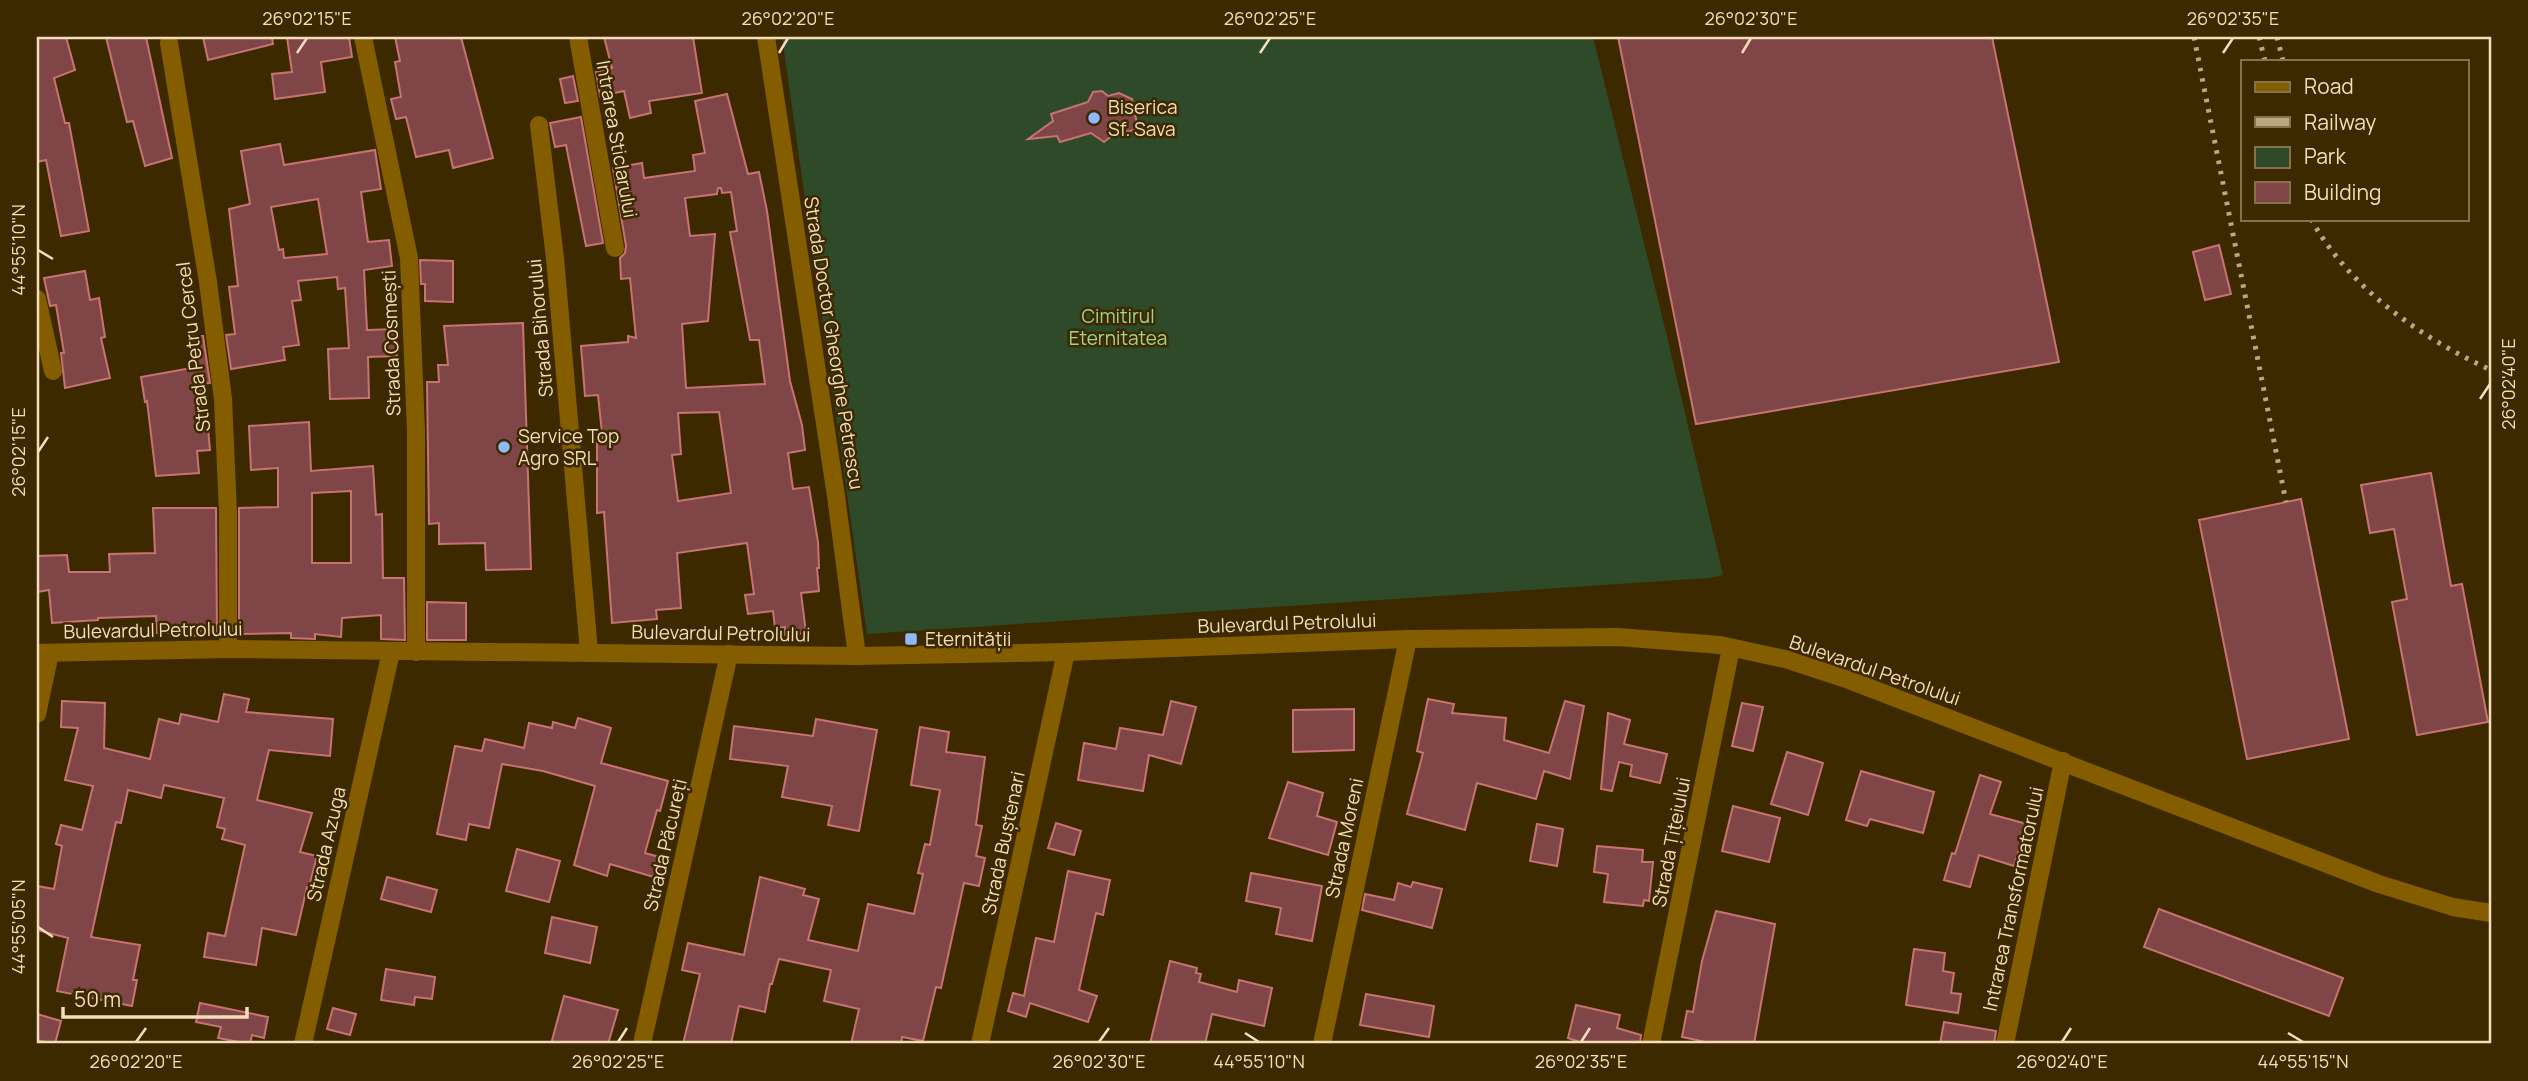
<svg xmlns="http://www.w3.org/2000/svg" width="2528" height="1081" font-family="Manrope,sans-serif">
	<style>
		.green { fill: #2e4a29 }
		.building { fill: #804546; stroke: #c77373; stroke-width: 2; fill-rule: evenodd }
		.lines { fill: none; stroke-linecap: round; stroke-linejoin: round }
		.minor { stroke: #845d00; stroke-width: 18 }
		.tertiary { stroke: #845d00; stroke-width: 18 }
		.rail { stroke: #bca781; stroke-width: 5; stroke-dasharray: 3.5 7; stroke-linecap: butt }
		.ticks { fill: none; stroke: #f4deba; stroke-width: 2.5 }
		.poi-dot { fill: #8fb8fd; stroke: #3d2900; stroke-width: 2.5 }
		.labels { text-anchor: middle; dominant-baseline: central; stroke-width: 5; stroke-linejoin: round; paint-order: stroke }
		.poi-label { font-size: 19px; fill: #f4deba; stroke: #3d2900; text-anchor: start }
		.street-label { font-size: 19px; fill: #f4deba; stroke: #3d2900 }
		.park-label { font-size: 19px; fill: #9dd591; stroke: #3d2900 }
		.neatline { fill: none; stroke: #f4deba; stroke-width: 2.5 }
		.ticks-label { font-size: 18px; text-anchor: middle; fill: #f4deba }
	</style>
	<rect width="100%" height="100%" fill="#3d2900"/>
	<polygon class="green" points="782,37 1593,37 1665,328 1723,575 1709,578 867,634"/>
	<g class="building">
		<polygon points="37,37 66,37 75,70 54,78 65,123 69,123 89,231 61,236 46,160 37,162"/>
		<polygon points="106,37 146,37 172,158 145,166 133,121 127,122"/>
		<polygon points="203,37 272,37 273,44 208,60"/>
		<polygon points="287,37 349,37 352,57 321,62 325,92 275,99 272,74 292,72"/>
		<polygon points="395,37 461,37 493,158 453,168 449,150 416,157 406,117 396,119 391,99 401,97 395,62 400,61"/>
		<polygon points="604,37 693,37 702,93 649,101 651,113 630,118 624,91 600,96 596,72 612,68"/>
		<polygon points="1618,37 1992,37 2059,362 1696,424"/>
		<polygon points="573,76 578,101 565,103 560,79"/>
		<polygon points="1102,91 1108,96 1119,93 1132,99 1138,129 1113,135 1104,142 1091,133 1060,142 1057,136 1028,139 1053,121 1051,114 1088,102 1093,92"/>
		<path d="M 727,94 L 748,174 L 759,172 L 767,211 L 790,381 L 802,425 L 805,450 L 788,453 L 793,489 L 809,487 L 818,542 L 819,568 L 817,568 L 819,591 L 801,593 L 806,633 L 785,635 L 785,627 L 775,628 L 773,611 L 748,614 L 745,595 L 754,594 L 747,543 L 677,553 L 681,608 L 656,610 L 657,619 L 612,623 L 604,512 L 597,513 L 597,443 L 603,443 L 598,395 L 585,396 L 581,346 L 628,342 L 628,336 L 636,338 L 630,278 L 621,279 L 620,258 L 625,253 L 626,246 L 613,168 L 642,163 L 644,178 L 695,171 L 693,155 L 705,153 L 695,101 ZM 718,188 L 721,188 L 722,193 L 731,192 L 737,231 L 730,232 L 750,340 L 759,340 L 765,384 L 686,388 L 682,324 L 708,321 L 715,234 L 690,236 L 685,198 L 717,194 ZM 719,412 L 731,493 L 678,501 L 672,455 L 681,454 L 678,413 Z"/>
		<polygon points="581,117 603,243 586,246 566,145 555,147 550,123"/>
		<path d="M 280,144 L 284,165 L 375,150 L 381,189 L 361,192 L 368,242 L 389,240 L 392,266 L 364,270 L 367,330 L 396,329 L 397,356 L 368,357 L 369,398 L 330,399 L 328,349 L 349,348 L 345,288 L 338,289 L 337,277 L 298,281 L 301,300 L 292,301 L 299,345 L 283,347 L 285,360 L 231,369 L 226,335 L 235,334 L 229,287 L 238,286 L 229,209 L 250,204 L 241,151 ZM 318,199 L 327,254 L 284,258 L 283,249 L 279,250 L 271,207 Z"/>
		<polygon points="2219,245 2231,294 2205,300 2193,252"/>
		<polygon points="420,260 453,261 453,302 425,301 425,284 421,284"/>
		<polygon points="85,271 90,300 99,298 105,337 101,338 110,378 65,388 61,353 64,353 56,305 50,306 44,278"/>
		<polygon points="523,323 531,569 486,570 485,543 439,544 439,523 429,524 427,382 439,382 438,365 448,365 444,326"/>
		<polygon points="193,336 203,336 210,383 204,384 210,450 197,451 199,473 156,476 147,401 145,402 141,377 197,367"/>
		<path d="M 309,422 L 311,471 L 373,466 L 376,515 L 382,514 L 383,578 L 404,578 L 405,640 L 381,639 L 381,615 L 342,618 L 341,637 L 315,634 L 315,639 L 291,638 L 291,633 L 239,634 L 239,508 L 278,507 L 278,468 L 251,470 L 249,426 ZM 351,491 L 351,563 L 312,563 L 312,493 Z"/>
		<polygon points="2431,473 2451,586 2462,584 2488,722 2417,735 2392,602 2407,599 2394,529 2370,533 2361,485"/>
		<polygon points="2301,499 2349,739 2247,759 2199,520"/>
		<polygon points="153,508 216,508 217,635 193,636 192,633 157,633 156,616 98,618 98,620 52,623 49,590 37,592 37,556 67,555 69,572 110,572 109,554 155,553"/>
		<polygon points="427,602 466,603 466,640 427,640"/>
		<polygon points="224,694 249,699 246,712 333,719 330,756 269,750 257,800 312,813 300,852 317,856 309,887 307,887 296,935 262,928 256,965 204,957 208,933 225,936 245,845 222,839 225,829 217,827 224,798 164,785 161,798 128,790 121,823 116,822 91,937 140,945 133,980 137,980 132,1006 57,991 68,938 37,930 37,886 54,889 62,846 56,844 61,825 82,830 93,786 65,780 78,728 61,727 62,701 105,703 104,748 150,759 159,719 179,724 181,714 218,722"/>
		<polygon points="1428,699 1454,704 1452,713 1506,718 1504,740 1549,753 1565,701 1584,706 1570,779 1544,771 1536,799 1477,783 1465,830 1407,814 1423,753 1417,751"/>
		<polygon points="1171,701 1196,707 1181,764 1149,755 1143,791 1078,780 1084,743 1116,749 1120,728 1163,735"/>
		<polygon points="1742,703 1763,707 1753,751 1732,746"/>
		<polygon points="1354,709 1354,750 1293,752 1293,710"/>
		<polygon points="1608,713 1630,720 1624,744 1667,754 1660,783 1630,776 1632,765 1619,762 1612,791 1601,789"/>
		<polygon points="578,718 611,728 601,763 668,781 660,811 657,810 645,853 663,858 657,878 610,864 607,876 574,865 595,786 543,771 502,764 489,828 469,824 466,840 437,834 455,746 482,751 485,739 524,748 529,723 552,728 553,722 575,728"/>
		<polygon points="816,719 877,730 859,831 828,825 832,806 782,797 788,766 730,759 734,726 813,736"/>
		<polygon points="920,727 949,732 946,752 985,757 976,825 982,826 976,856 985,858 979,886 964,883 941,988 936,987 923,1041 902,1037 901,1044 851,1044 859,1009 824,1001 831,970 779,959 772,984 770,984 765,1012 739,1006 731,1044 683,1044 700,974 682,970 688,943 744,955 760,877 805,889 803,895 819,899 808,940 858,951 868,904 914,914 923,874 918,873 925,844 930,845 940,790 911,785"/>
		<polygon points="1787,752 1823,763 1808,815 1771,804"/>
		<polygon points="1861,771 1934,792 1923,833 1870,819 1867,826 1846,820"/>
		<polygon points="1980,775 2001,782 1990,814 2027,824 2014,866 1979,855 1970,887 1944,880 1952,853 1955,854"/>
		<polygon points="1288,782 1323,793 1317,816 1337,822 1328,855 1269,838"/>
		<polygon points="1733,806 1780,818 1769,862 1722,851"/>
		<polygon points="1056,823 1081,831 1074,855 1048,848"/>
		<polygon points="1537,824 1563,829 1557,866 1530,861"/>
		<polygon points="1597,846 1643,850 1642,862 1653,862 1649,901 1644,900 1643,906 1604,902 1608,874 1594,872"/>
		<polygon points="517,849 560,861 549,902 506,891"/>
		<polygon points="1068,871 1110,880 1103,915 1096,913 1079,990 1097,996 1088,1022 1030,1003 1026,1017 1008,1011 1013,993 1024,996 1036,938 1054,942"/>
		<polygon points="1251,873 1322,886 1312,941 1276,934 1281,908 1246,901"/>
		<polygon points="387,877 437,890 431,912 381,899"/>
		<polygon points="1413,882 1442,889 1432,928 1362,910 1365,894 1394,900 1398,883 1411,887"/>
		<polygon points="2159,909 2343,978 2329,1016 2144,947"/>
		<polygon points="1716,911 1775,924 1754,1044 1715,1044 1682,1037 1687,1011 1693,1012 1702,961"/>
		<polygon points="552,917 597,927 590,963 545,953"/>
		<polygon points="1914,949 1945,953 1943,971 1954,973 1951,993 1961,994 1958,1013 1906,1005"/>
		<polygon points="1170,961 1197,968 1196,973 1201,974 1199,982 1237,992 1239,980 1272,988 1264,1026 1212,1014 1205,1044 1150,1044"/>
		<polygon points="386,969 435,977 432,999 415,997 414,1005 381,1000"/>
		<polygon points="1366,994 1434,1006 1429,1037 1360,1025"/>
		<polygon points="564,996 618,1010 608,1044 551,1044"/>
		<polygon points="200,1003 268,1017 264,1038 252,1035 250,1044 218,1038 221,1027 196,1022"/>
		<polygon points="1576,1005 1620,1015 1617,1028 1641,1035 1640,1044 1576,1044 1577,1041 1568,1038"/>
		<polygon points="333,1008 356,1014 350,1035 327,1029"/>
		<polygon points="37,1014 61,1021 55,1044 37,1040"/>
		<polygon points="1944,1022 1996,1031 1994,1044 1940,1044"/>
	</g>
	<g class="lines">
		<g class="minor">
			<polyline points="363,37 409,258 416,431 416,652"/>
			<polyline points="578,37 615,248"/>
			<polyline points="766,37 836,496 857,656"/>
			<polyline points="169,43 208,282 223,399 228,513 228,649"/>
			<polyline points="539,125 555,258 589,652"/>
			<polyline points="37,299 53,371"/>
			<polyline points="37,714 50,653"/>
			<polyline points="303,1044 391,652"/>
			<polyline points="642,1044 729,654"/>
			<polyline points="980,1044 1066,652"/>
			<polyline points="1322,1044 1408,639"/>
			<polyline points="1651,1044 1731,648"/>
			<polyline points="2005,1044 2063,761"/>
		</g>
		<polyline class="tertiary" points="37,653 228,649 857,656 1066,652 1408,639 1618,637 1720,645 1785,659 1849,680 2379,884 2453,907 2491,913"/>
		<g class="rail">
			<polyline points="2194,37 2286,502"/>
			<polyline points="2259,37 2265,61"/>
			<polyline points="2277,37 2283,61"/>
			<path d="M 2311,219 C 2349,288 2421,338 2491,370"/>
		</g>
	</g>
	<path class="ticks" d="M 297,53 L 307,38M 779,53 L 788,38M 1260,53 L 1270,38M 1742,53 L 1751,38M 2223,53 L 2233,38M 38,250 L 53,259M 2480,399 L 2490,384M 38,452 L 48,437M 38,927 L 53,937M 1245,1033 L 1259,1042M 2288,1033 L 2303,1042M 136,1042 L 146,1028M 618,1042 L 627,1028M 1099,1042 L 1109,1028M 1581,1042 L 1590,1028M 2062,1042 L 2071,1028"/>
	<g class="poi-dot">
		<circle cx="1094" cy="118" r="7"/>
		<circle cx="504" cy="447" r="7"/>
		<rect x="904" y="632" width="14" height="14" rx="3.5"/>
	</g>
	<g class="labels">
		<g class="poi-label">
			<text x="1108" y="107">Biserica<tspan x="1108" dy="22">Sf. Sava</tspan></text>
			<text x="518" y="436">Service Top<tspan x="518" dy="22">Agro SRL</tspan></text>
			<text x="925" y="639">Eternității</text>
		</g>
		<g class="street-label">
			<text transform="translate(617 139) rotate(80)">Intrarea Sticlarului</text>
			<text transform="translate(540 328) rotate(-95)">Strada Bihorului</text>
			<text transform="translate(391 343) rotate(-92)">Strada Cosmești</text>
			<text transform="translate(834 343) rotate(81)">Strada Doctor Gheorghe Petrescu</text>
			<text transform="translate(193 347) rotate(-97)">Strada Petru Cercel</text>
			<text transform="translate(1287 623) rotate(-2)">Bulevardul Petrolului</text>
			<text transform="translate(153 630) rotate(-1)">Bulevardul Petrolului</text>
			<text transform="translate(721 633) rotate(1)">Bulevardul Petrolului</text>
			<text transform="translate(1875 670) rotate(19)">Bulevardul Petrolului</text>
			<text transform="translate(1344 838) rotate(-78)">Strada Moreni</text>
			<text transform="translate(1671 842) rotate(-79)">Strada Țițeiului</text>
			<text transform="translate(1003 843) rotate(-78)">Strada Buștenari</text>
			<text transform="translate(326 844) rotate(-77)">Strada Azuga</text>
			<text transform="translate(665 845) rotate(-77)">Strada Păcureți</text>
			<text transform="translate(2013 899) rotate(-78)">Intrarea Transformatorului</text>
		</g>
		<g class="park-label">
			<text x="1118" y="316">Cimitirul<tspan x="1118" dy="22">Eternitatea</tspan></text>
		</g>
	</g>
	<rect width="2528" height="1081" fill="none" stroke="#3d2900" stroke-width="77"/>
	<rect x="2241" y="60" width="228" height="161" fill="#3d2900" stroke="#86714a" stroke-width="2"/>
	<rect x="2255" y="82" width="35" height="10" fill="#845d00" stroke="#86714a" stroke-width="2"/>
	<text x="2304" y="94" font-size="21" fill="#f4deba">Road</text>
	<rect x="2255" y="117" width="35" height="10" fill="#bca781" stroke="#86714a" stroke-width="2"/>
	<text x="2304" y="130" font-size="21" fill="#f4deba">Railway</text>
	<rect x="2255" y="147" width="35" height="21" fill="#2e4a29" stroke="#86714a" stroke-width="2"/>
	<text x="2304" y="164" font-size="21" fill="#f4deba">Park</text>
	<rect x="2255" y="182" width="35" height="21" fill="#804546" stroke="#86714a" stroke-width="2"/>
	<text x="2304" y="200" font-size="21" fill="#f4deba">Building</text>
	<path d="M63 1007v10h184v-10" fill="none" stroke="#f4deba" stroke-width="3.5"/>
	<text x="74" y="1007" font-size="21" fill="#f4deba" stroke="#3d2900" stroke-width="5" paint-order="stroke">50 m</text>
	<rect x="38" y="38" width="2452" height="1004" class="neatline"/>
	<g class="ticks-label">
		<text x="307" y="25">26°02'15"E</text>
		<text x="788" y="25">26°02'20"E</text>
		<text x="1270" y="25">26°02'25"E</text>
		<text x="1751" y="25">26°02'30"E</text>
		<text x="2233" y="25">26°02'35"E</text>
		<text transform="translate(19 250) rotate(-90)" y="6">44°55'10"N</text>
		<text transform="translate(2509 384) rotate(-90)" y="6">26°02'40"E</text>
		<text transform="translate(19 452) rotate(-90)" y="6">26°02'15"E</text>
		<text transform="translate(19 927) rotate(-90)" y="6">44°55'05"N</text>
		<text x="136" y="1068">26°02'20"E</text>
		<text x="618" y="1068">26°02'25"E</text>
		<text x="1099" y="1068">26°02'30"E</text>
		<text x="1259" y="1068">44°55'10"N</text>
		<text x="1581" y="1068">26°02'35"E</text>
		<text x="2062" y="1068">26°02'40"E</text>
		<text x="2303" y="1068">44°55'15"N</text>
	</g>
</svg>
